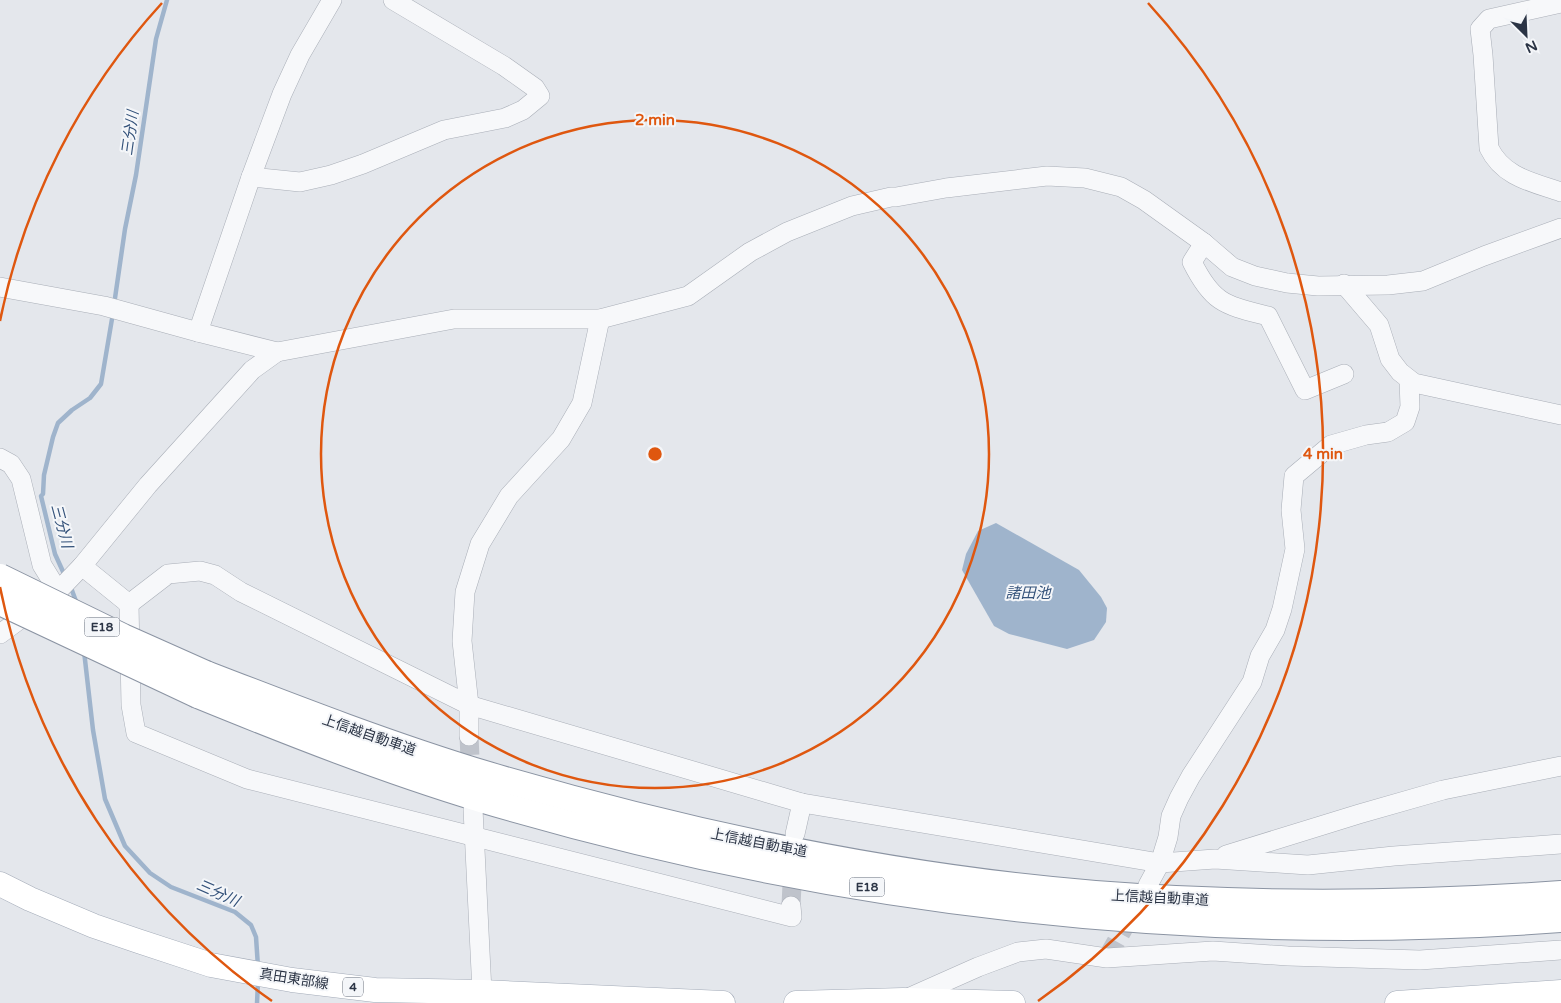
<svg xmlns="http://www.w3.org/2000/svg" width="1561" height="1003" font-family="'Varela Round','Noto Sans JP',sans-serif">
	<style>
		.water { fill: #9fb4cc }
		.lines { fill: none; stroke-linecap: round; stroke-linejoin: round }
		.stream { stroke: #9fb4cc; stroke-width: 4.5 }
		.minor-tunnel { stroke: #bfc3cb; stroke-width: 19; stroke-dasharray: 19 9; stroke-linecap: butt }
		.minor-casing { stroke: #a9aeb7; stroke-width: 20 }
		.major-casing { stroke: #a3abb8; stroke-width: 25 }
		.highway-casing { stroke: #8b94a3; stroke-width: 28 }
		.minor { stroke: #f7f8fa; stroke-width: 19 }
		.major { stroke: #fff; stroke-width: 24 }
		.highway { stroke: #fff; stroke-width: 26 }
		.highway-bridge-casing { stroke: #8b94a3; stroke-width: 28; stroke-linecap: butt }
		.highway-bridge { stroke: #fff; stroke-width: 26 }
		.ring { fill: none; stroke: #df570f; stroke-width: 2.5 }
		.labels { text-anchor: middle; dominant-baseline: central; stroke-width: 4; stroke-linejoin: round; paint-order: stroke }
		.shield { fill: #f4f6f9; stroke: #676e7b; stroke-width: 1 }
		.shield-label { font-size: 12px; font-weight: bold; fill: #2b3445 }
		.street-label { font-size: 14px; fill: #2b3445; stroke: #f4f6f9 }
		.water-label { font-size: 15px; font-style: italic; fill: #34527a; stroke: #f4f6f9 }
		.centre { fill: #df570f; stroke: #f4f6f9; stroke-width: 2.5 }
		.ring-label { font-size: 15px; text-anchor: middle; font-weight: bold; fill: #df570f; stroke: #f4f6f9; stroke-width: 4; stroke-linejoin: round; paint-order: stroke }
	</style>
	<rect width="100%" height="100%" fill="#e4e7ec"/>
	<polygon class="water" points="996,523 1079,570 1101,597 1107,608 1106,622 1094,640 1067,649 1009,634 994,626 962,570 966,554 978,531"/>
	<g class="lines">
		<g class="stream">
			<polyline points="114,305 125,229 136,175 156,39 167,0"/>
			<polyline points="65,576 55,554 41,496 43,494 44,475 53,437 58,423 72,410 90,398 101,384 113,313"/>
			<polyline points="70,585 77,604"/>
			<polyline points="84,651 93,730 105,799 125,846 150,873 171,887 235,912 251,925 256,937 258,967"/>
			<polyline points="257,1003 258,982"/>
		</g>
		<g class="minor-tunnel">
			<polyline points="469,736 471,780"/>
			<polyline points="791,906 793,863"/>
			<polyline points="1107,958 1135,908"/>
		</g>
		<g class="minor-casing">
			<g id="minor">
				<path d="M 1561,3 L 1489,19 L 1480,29 L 1483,55 L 1489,148 C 1503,177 1532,182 1561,192"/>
				<polyline points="251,177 300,182 331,175 363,164 444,130 505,118 523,110 540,96 535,88 504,66 393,0"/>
				<path d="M 1204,243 L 1192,262 C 1213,304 1225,305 1268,316 L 1305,390 L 1344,374"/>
				<polyline points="1344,284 1379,325 1390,359 1400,372 1414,383 1561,415"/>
				<polyline points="0,287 104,306 198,332 277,352 454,319 600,319 688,296 750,252 787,232 852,206 891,197 896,197 946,188 1047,176 1085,178 1121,187 1144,200 1204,243 1232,267 1255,276 1287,283 1318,286 1388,285 1423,281 1484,256 1561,228"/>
				<polyline points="198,332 251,177 282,94 300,55 332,0"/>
				<polyline points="0,458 11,464 21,479 42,565 58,591"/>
				<polyline points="82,566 129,604"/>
				<polyline points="129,604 168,574 200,571 215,575 241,592 469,705 802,803 1160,863 1215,859 1308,865 1394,856 1561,844"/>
				<polyline points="129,604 131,705 136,733 247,779 792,917 791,906"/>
				<polyline points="0,634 58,591 82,566 148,485 252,370 277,352"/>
				<polyline points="469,736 469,705 462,641 465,592 480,544 509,496 561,439 582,403 600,319"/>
				<polyline points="473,809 482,992 481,1003"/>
				<polyline points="795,834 802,803"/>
				<polyline points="1226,855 1359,814 1443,790 1561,766"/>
				<polyline points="1148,885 1160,863 1168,837 1171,816 1179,798 1191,776 1252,682 1260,656 1275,630 1282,609 1295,549 1291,510 1294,476 1331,445 1366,435 1388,432 1405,422 1410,407 1409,380"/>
				<polyline points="906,999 978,967 1018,952 1046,949 1107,958 1213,951 1288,956 1420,960 1561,950"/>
			</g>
		</g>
		<g class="major-casing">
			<g id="major">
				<polyline points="0,884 30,899 94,926 138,941 211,965 292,980 375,990 482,992 723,1003"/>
				<polyline points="796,1003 903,1000 1013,1003"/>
				<polyline points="1397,1003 1561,992"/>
			</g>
		</g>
		<g class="highway-casing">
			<g id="highway">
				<path d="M 206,674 C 299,710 392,746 488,775 C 685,833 890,877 1095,894 C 1250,906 1406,905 1561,894"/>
				<path d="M 198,695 C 291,733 385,770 481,799 C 830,903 1198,946 1561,919"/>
			</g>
		</g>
		<use href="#minor" class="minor"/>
		<use href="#major" class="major"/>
		<use href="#highway" class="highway"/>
		<g class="highway-bridge-casing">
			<g id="highway-bridge">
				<polyline points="0,577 123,637 206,674"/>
				<polyline points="0,602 198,695"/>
			</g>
		</g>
		<use href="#highway-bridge" class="highway-bridge"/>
	</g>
	<g class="ring">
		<circle cx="655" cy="454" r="334"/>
		<path d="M272 1001A668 668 0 0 1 0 587M0 321A668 668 0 0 1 162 3M1148 3A668 668 0 0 1 1038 1001"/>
	</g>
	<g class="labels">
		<g class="shield">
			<rect x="84.5" y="617.5" width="35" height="19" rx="4"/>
			<rect x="849.5" y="877.5" width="35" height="19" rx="4"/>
			<rect x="343" y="977.5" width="20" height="19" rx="4"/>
		</g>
		<g class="shield-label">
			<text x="102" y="627">E18</text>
			<text x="867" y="887">E18</text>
			<text x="353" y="987">4</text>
		</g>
		<g class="street-label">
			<text transform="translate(369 735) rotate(19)">上信越自動車道</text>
			<text transform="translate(759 843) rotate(11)">上信越自動車道</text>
			<text transform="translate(1160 898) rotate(3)">上信越自動車道</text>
			<text transform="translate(294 979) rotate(9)">真田東部線</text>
		</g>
		<g class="water-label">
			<text transform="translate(130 133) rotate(-82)">三分川</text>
			<text transform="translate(62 526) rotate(75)">三分川</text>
			<text x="1028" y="593">諸田池</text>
			<text transform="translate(218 893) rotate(24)">三分川</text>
		</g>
	</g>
	<circle cx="655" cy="454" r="8" class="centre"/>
	<g class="ring-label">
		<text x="655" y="125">2 min</text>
		<text x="1323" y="459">4 min</text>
	</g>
	<g transform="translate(1526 35) rotate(156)" stroke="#f4f6f9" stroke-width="4" paint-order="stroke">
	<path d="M0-4L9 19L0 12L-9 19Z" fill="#2b3445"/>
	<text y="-8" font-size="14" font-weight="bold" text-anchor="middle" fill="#2b3445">N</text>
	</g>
</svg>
